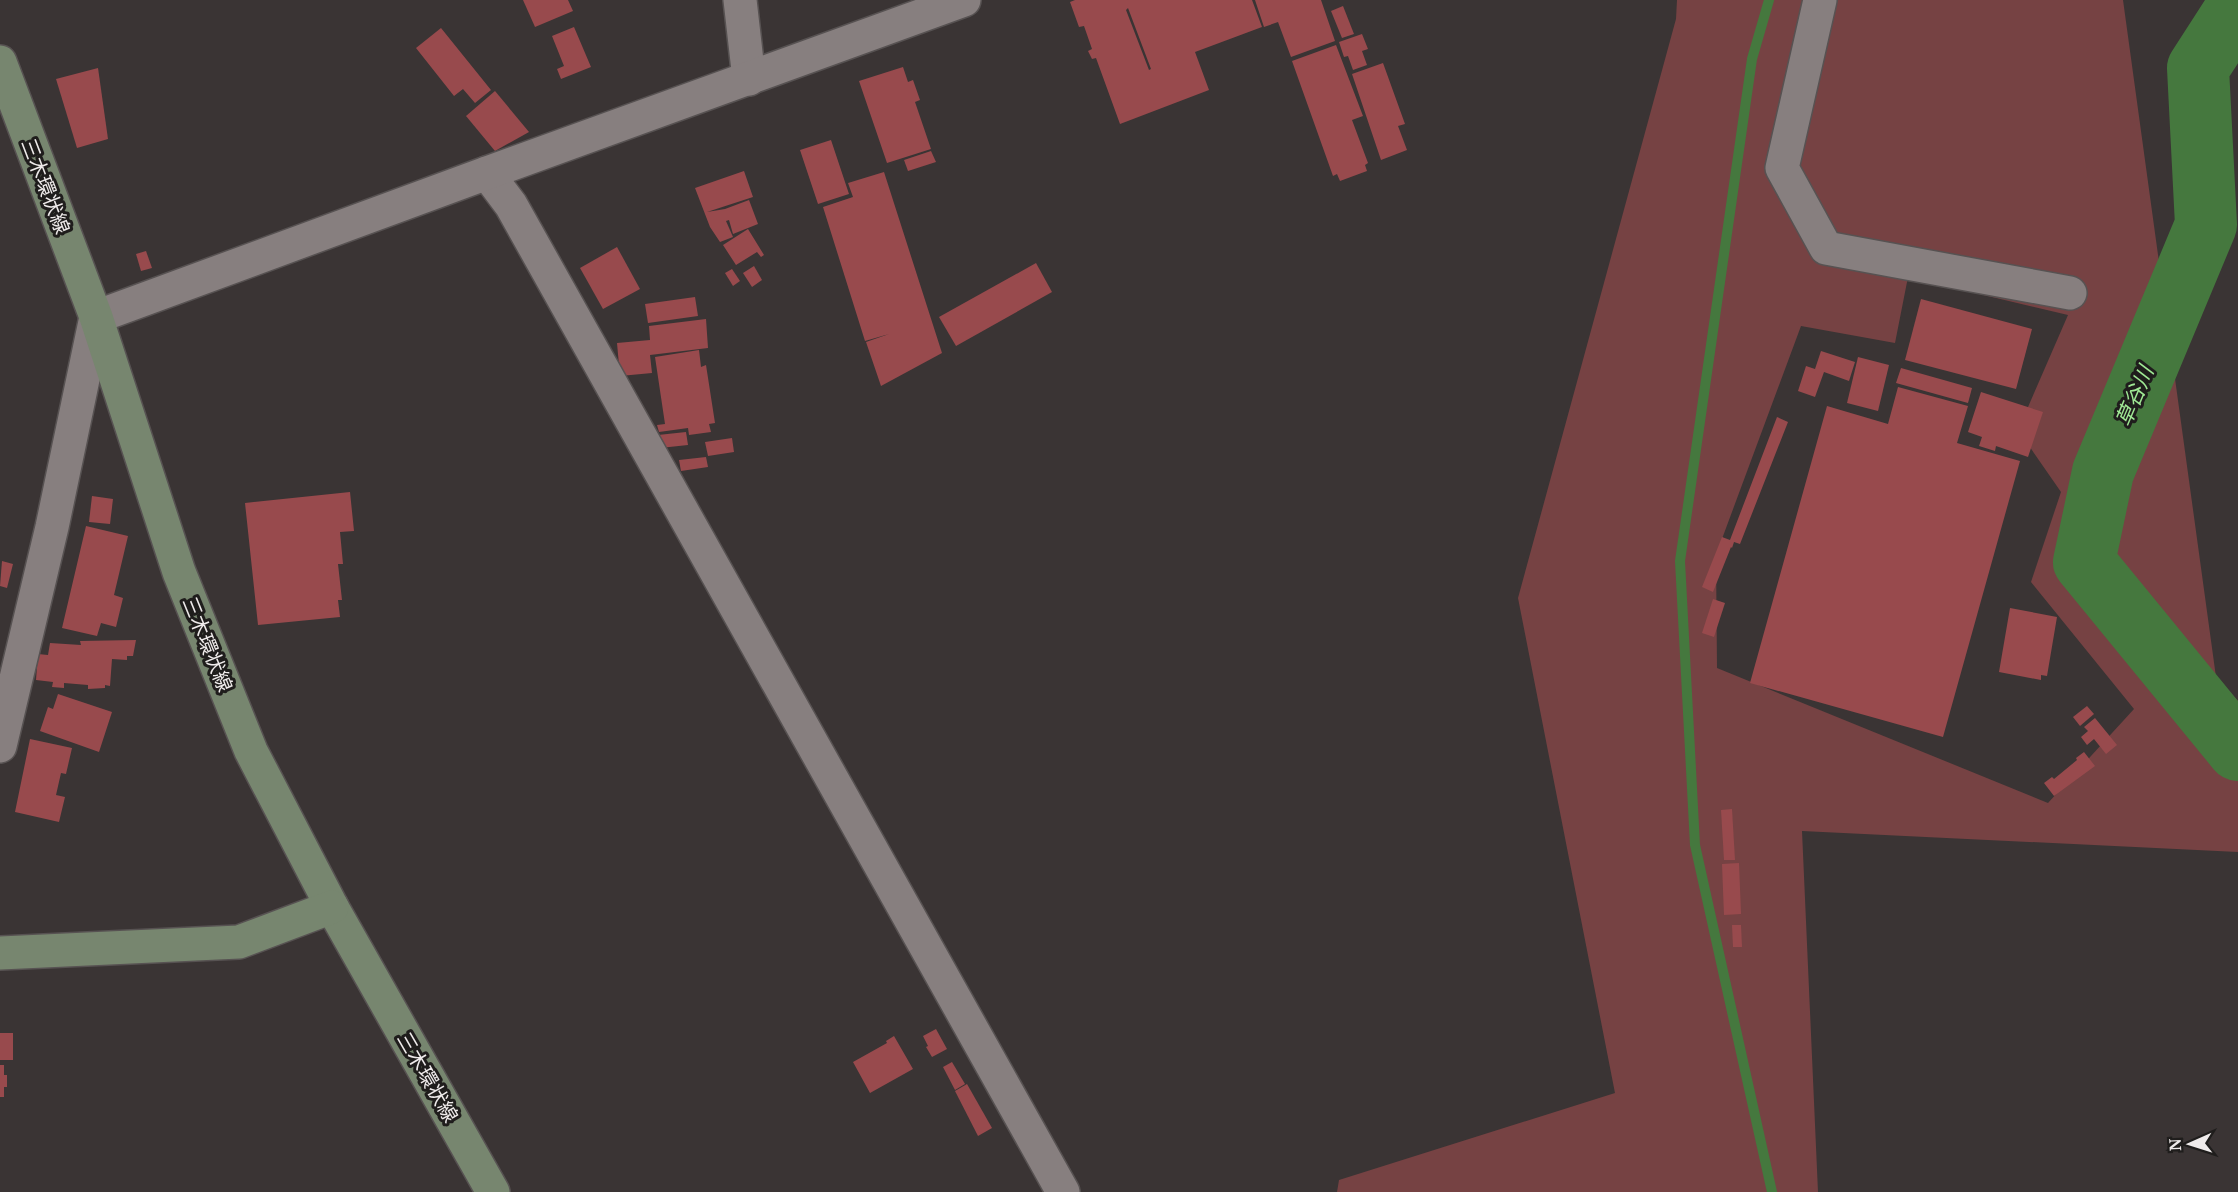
<svg xmlns="http://www.w3.org/2000/svg" width="2238" height="1192" font-family="'Noto Serif','Noto Sans JP',serif">
	<style>
		.green { fill: #764243; fill-rule: evenodd }
		.lines { fill: none; stroke-linecap: round; stroke-linejoin: round }
		.stream { stroke: #45783e; stroke-width: 10 }
		.river { stroke: #45783e; stroke-width: 62 }
		.building { fill: #984a4d; fill-rule: evenodd }
		.street-casing { stroke: #575252; stroke-width: 36 }
		.secondary-casing { stroke: #575252; stroke-width: 36 }
		.street { stroke: #877f7f; stroke-width: 33 }
		.secondary { stroke: #77866f; stroke-width: 33 }
		.labels { text-anchor: middle; dominant-baseline: central; stroke-width: 6; stroke-linejoin: round; paint-order: stroke }
		.street-label { font-size: 20px; fill: #efebeb; stroke: #1f1d1c }
		.water-label { font-size: 21px; font-style: italic; fill: #a0e995; stroke: #1f1d1c }
	</style>
	<rect width="100%" height="100%" fill="#3a3434"/>
	<path class="green" d="M 1677,0 L 2123,0 L 2216,677 L 2238,701 L 2238,852 L 1802,831 L 1818,1192 L 1337,1192 L 1339,1180 L 1615,1093 L 1518,598 L 1676,19 ZM 1908,277 L 2068,315 L 2018,430 L 2061,492 L 2031,582 L 2134,709 L 2048,803 L 1717,668 L 1716,555 L 1801,326 L 1895,343 Z"/>
	<g class="lines">
		<polyline class="stream" points="1769,0 1752,59 1680,561 1695,845 1772,1192"/>
		<polyline class="river" points="2238,6 2198,68 2206,225 2103,472 2084,562 2238,750"/>
	</g>
	<g class="building">
		<polygon points="523,0 568,0 573,11 535,27"/>
		<path d="M 1075,0 L 1252,0 L 1262,27 L 1195,52 L 1209,90 L 1120,124 L 1096,58 L 1092,59 L 1088,51 L 1092,49 L 1084,26 L 1079,27 L 1070,2 ZM 1128,8 L 1151,69 L 1149,70 L 1126,10 Z"/>
		<polygon points="1255,0 1321,0 1335,41 1291,57 1278,22 1264,27"/>
		<polygon points="1343,6 1354,34 1342,38 1331,11"/>
		<polygon points="574,27 591,67 561,79 557,69 564,66 552,36"/>
		<polygon points="441,28 491,90 475,103 463,89 454,96 416,48"/>
		<polygon points="1362,34 1368,49 1362,51 1367,65 1353,70 1348,56 1344,57 1339,42"/>
		<polygon points="1336,45 1363,116 1352,120 1368,163 1365,165 1367,171 1340,181 1337,174 1333,176 1292,61"/>
		<polygon points="1383,63 1405,124 1398,126 1407,150 1381,160 1352,74"/>
		<polygon points="903,67 908,82 913,80 920,100 915,102 931,149 887,163 859,81"/>
		<polygon points="98,68 108,139 77,148 56,79"/>
		<polygon points="495,91 529,132 495,151 466,116"/>
		<polygon points="831,140 849,194 818,204 800,150"/>
		<polygon points="931,151 936,162 908,171 904,160"/>
		<polygon points="744,171 753,197 707,212 725,209 749,200 758,224 733,234 729,220 726,221 733,237 720,242 710,227 695,188"/>
		<polygon points="884,172 942,353 881,386 866,342 889,334 865,341 823,207 853,197 848,183"/>
		<polygon points="748,229 764,255 761,257 757,252 736,265 723,245"/>
		<polygon points="617,247 640,289 603,309 580,268"/>
		<polygon points="146,251 152,268 141,271 136,254"/>
		<polygon points="1036,263 1052,292 956,346 939,317"/>
		<polygon points="754,266 762,280 752,287 743,273"/>
		<polygon points="732,269 740,281 733,286 725,273"/>
		<polygon points="695,297 698,316 648,323 645,304"/>
		<polygon points="1921,299 2032,329 2016,389 1905,360"/>
		<polygon points="706,319 708,348 650,355 652,373 620,376 617,343 650,340 649,326"/>
		<polygon points="699,350 701,367 706,365 715,423 709,424 711,432 689,435 688,428 659,432 657,425 665,424 655,357"/>
		<polygon points="1821,351 1855,362 1849,381 1824,372 1815,397 1798,391 1806,366 1815,369"/>
		<polygon points="1858,357 1889,365 1878,411 1847,403"/>
		<polygon points="1901,368 1972,388 1968,403 1896,383"/>
		<polygon points="1898,387 1968,406 1957,443 2020,461 1943,737 1750,683 1827,406 1888,424"/>
		<polygon points="1981,392 2043,412 2028,457 1996,446 1995,451 1979,446 1982,437 1968,432"/>
		<polygon points="1777,417 1788,422 1740,544 1734,542 1732,548 1731,547 1713,592 1702,587 1722,537 1730,540"/>
		<polygon points="686,432 688,445 660,448 658,435"/>
		<polygon points="732,438 734,452 708,456 705,442"/>
		<polygon points="706,457 708,467 681,471 679,460"/>
		<polygon points="350,492 354,531 340,532 343,564 338,564 342,600 338,600 340,617 258,625 245,503"/>
		<polygon points="92,496 113,499 110,524 89,522"/>
		<polygon points="86,526 128,536 114,595 123,598 116,627 101,623 97,636 62,628"/>
		<polygon points="2,561 13,564 7,588 0,586"/>
		<polygon points="1713,599 1725,603 1714,637 1702,633"/>
		<polygon points="2010,608 2057,617 2047,676 2041,675 2041,680 1999,672"/>
		<polygon points="136,640 133,656 127,656 127,660 112,659 110,686 105,685 105,688 88,689 88,685 64,683 64,688 52,687 53,682 36,680 38,654 48,655 50,643 81,645 80,641"/>
		<polygon points="58,694 112,712 99,752 40,731 48,707 53,709"/>
		<polygon points="2087,706 2094,714 2080,726 2073,717"/>
		<polygon points="2095,718 2117,745 2106,754 2094,739 2087,745 2081,737 2088,731 2084,727"/>
		<polygon points="30,739 72,748 66,774 61,773 56,795 65,797 59,822 15,812"/>
		<polygon points="2084,752 2095,766 2054,796 2044,783 2052,777 2054,779 2077,760 2076,758"/>
		<polygon points="1732,809 1735,860 1724,860 1721,810"/>
		<polygon points="1739,863 1741,914 1724,915 1722,864"/>
		<polygon points="1732,925 1741,925 1742,947 1733,947"/>
		<polygon points="936,1029 947,1049 932,1057 926,1047 928,1046 923,1036"/>
		<rect x="0" y="1033" width="13" height="27"/>
		<polygon points="894,1036 913,1069 870,1093 853,1062 887,1043 886,1041"/>
		<polygon points="952,1062 965,1084 955,1090 943,1067"/>
		<polygon points="0,1065 4,1065 4,1075 7,1075 7,1087 4,1087 4,1097 0,1097"/>
		<polygon points="967,1084 992,1128 978,1136 955,1091"/>
	</g>
	<g class="lines">
		<g class="street-casing">
			<g id="street">
				<polyline points="740,0 749,79"/>
				<polyline points="1820,0 1782,168 1826,248 2070,293"/>
				<polyline points="487,173 511,205 1063,1192"/>
				<polyline points="0,746 52,527 96,317 487,173 964,0"/>
			</g>
		</g>
		<g class="secondary-casing">
			<g id="secondary">
				<polyline points="0,62 96,317 179,572 251,751 332,907 493,1192"/>
				<polyline points="0,953 239,942 332,907"/>
			</g>
		</g>
		<use href="#street" class="street"/>
		<use href="#secondary" class="secondary"/>
	</g>
	<g class="labels">
		<g class="street-label">
			<text transform="translate(46 186) rotate(69)">三木環状線</text>
			<text transform="translate(208 644) rotate(68)">三木環状線</text>
			<text transform="translate(428 1077) rotate(60)">三木環状線</text>
		</g>
		<g class="water-label">
			<text transform="translate(2134 396) rotate(-67)">草谷川</text>
		</g>
	</g>
	<g transform="translate(2190 1144) rotate(267)" stroke="#1f1d1c" stroke-width="4.5" paint-order="stroke">
	<path d="M0-4.5L10 22L0 15L-10 22Z" fill="#efebeb"/>
	<text y="-9" font-size="16" font-weight="bold" text-anchor="middle" fill="#efebeb">N</text>
	</g>
</svg>
